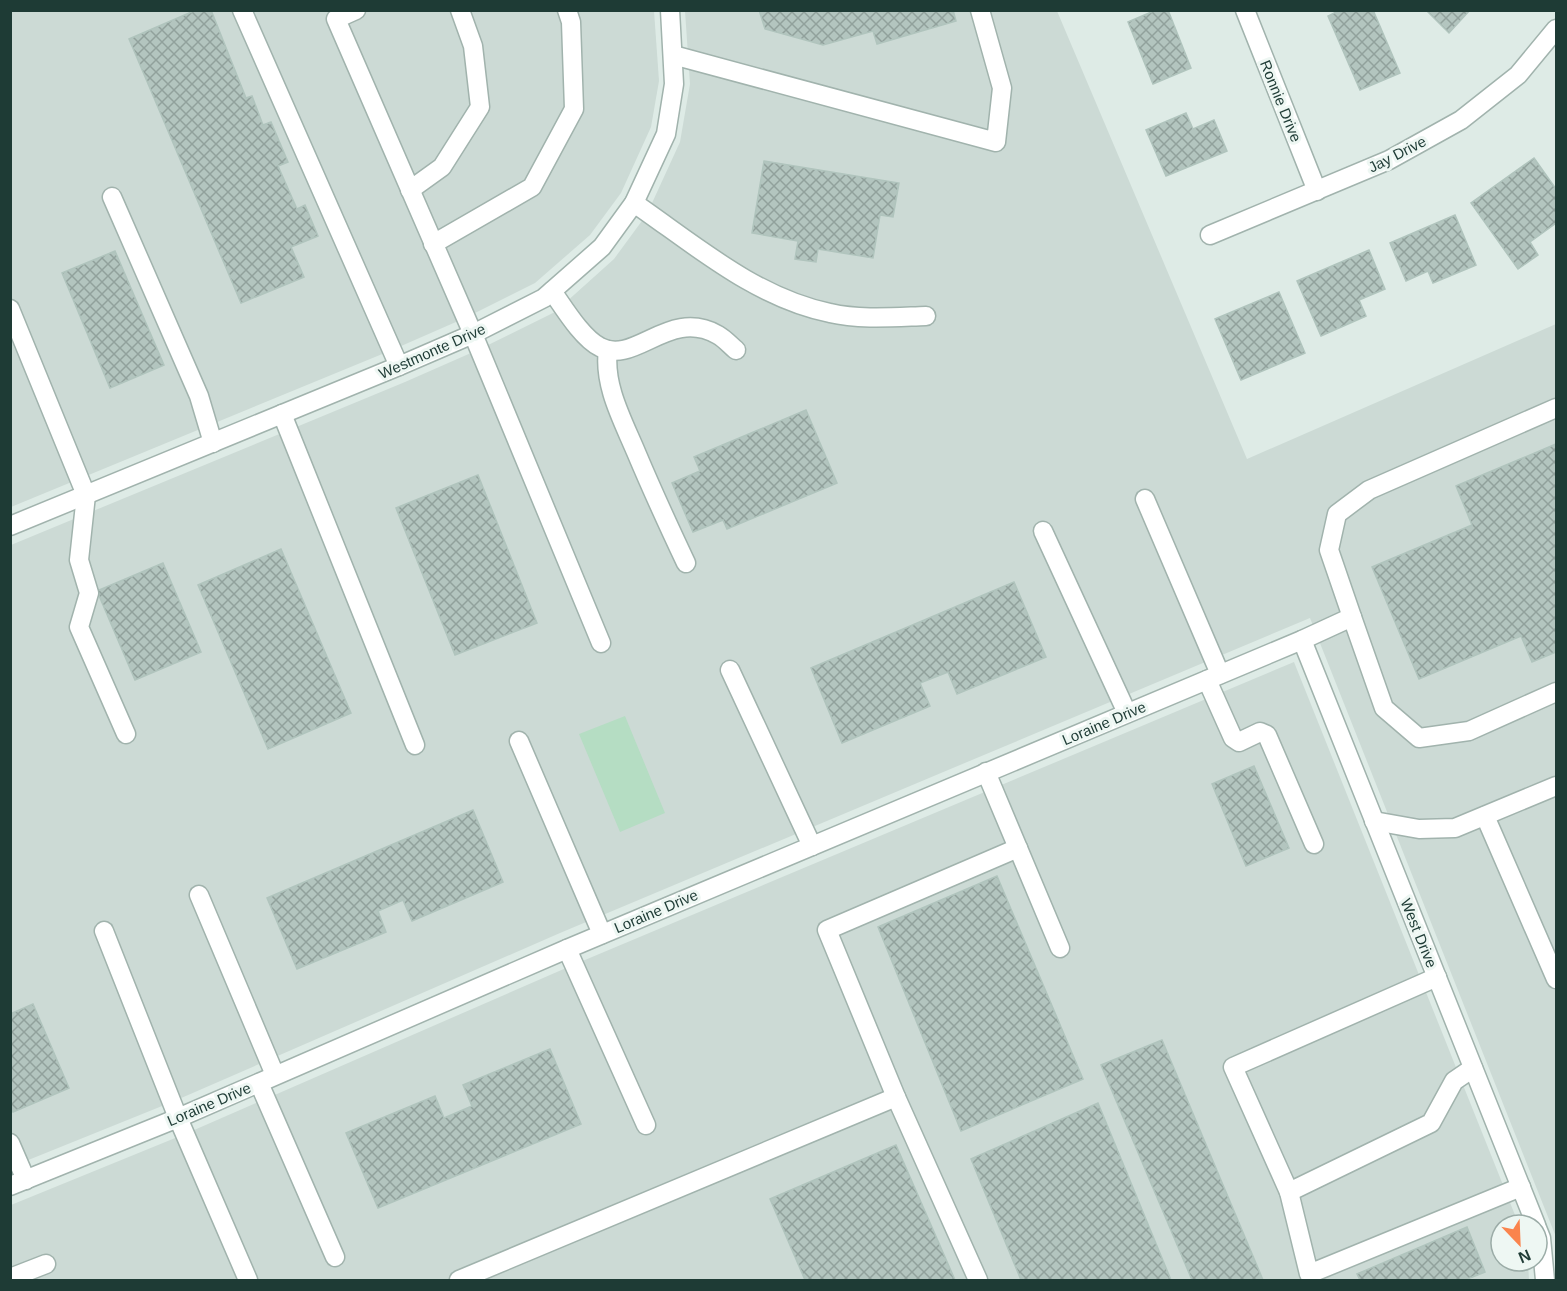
<svg xmlns="http://www.w3.org/2000/svg" width="1567" height="1291" font-family="Helvetica,sans-serif">
	<style>
		.built { fill: #ccdad5 }
		.green { fill: #b5ddc3 }
		.building { fill: url(#building-cross-hatch); stroke: #b0c4bd; stroke-width: 1.5 }
		.lines { fill: none; stroke-linecap: round; stroke-linejoin: round }
		.minor-casing { stroke: #a1b3ad; stroke-width: 21 }
		.minor { stroke: #fff; stroke-width: 18 }
		.labels { text-anchor: middle; dominant-baseline: central; stroke-width: 6; stroke-linejoin: round; paint-order: stroke }
		.street-label { font-size: 15px; fill: #1e3b35; stroke: #eef7f3 }
	</style>
	<defs>
		<pattern id="building-cross-hatch" width="8" height="8" patternUnits="userSpaceOnUse" patternTransform="scale(1.5)"><rect width="8" height="8" fill="#b3c5bf"/><path d="M0 0l8 8M0 8l8-8" fill="none" stroke="#91a19c"/></pattern>
	</defs>
	<rect width="100%" height="100%" fill="#deebe6"/>
	<g class="built">
		<polygon points="11,11 654,11 659,81 651,127 621,193 590,235 535,283 465,318 392,350 11,507"/>
		<polygon points="685,11 1057,11 1247,459 1556,324 1556,1237 1310,618 560,933 172,1102 11,1167 11,545 405,382 480,349 555,312 614,259 647,214 680,142 690,84"/>
		<polygon points="1294,662 1519,1225 1501,1225 1501,1261 1528,1261 1529,1280 11,1280 11,1205 185,1134 573,965"/>
	</g>
	<polygon class="green" points="625,716 665,813 620,832 579,734"/>
	<g class="building">
		<polygon points="196,10 211,10 246,98 252,96 263,125 271,122 288,162 278,166 297,209 305,205 318,236 291,247 304,277 241,303 129,39"/>
		<polygon points="759,10 953,10 956,21 877,44 873,31 823,45 765,29"/>
		<polygon points="1156,10 1168,10 1191,68 1153,84 1128,22"/>
		<polygon points="1340,10 1373,10 1400,73 1360,90 1328,16"/>
		<polygon points="1426,10 1470,10 1449,33"/>
		<polygon points="1186,113 1193,129 1214,120 1227,151 1166,176 1146,130"/>
		<polygon points="1534,158 1556,189 1556,223 1530,242 1538,255 1518,269 1471,203"/>
		<polygon points="764,161 899,183 893,217 880,215 873,258 818,249 816,262 795,259 798,241 752,233"/>
		<polygon points="1455,215 1476,265 1433,283 1428,271 1406,281 1390,243"/>
		<polygon points="1369,250 1385,289 1359,300 1366,316 1321,336 1297,281"/>
		<polygon points="115,251 164,365 110,388 62,273"/>
		<polygon points="1279,292 1305,353 1241,380 1215,319"/>
		<polygon points="806,410 837,483 727,529 723,520 693,532 672,483 700,471 694,457"/>
		<polygon points="1556,444 1556,652 1532,662 1521,636 1419,679 1372,567 1472,525 1456,486"/>
		<polygon points="478,475 537,623 455,655 396,508"/>
		<polygon points="281,549 351,713 268,749 198,585"/>
		<polygon points="163,563 201,652 135,680 97,591"/>
		<polygon points="1014,582 1046,657 957,694 948,672 920,683 930,706 842,743 811,668"/>
		<polygon points="1254,766 1289,848 1246,866 1212,784"/>
		<polygon points="473,810 503,882 412,921 403,900 378,911 386,932 297,969 267,898"/>
		<polygon points="997,876 1083,1079 961,1131 878,927"/>
		<polygon points="33,1004 69,1088 13,1112 10,1107 10,1014"/>
		<polygon points="1162,1040 1263,1280 1192,1280 1101,1065"/>
		<polygon points="550,1049 581,1124 378,1208 346,1133 435,1096 444,1118 472,1106 463,1085"/>
		<polygon points="1098,1103 1171,1280 1021,1280 971,1159"/>
		<polygon points="896,1145 955,1280 805,1280 770,1199"/>
		<polygon points="1467,1227 1485,1272 1465,1280 1360,1280 1357,1274"/>
	</g>
	<g class="lines">
		<g class="minor-casing">
			<g id="minor">
				<polyline points="242,10 399,366"/>
				<polyline points="356,10 336,19 473,334 601,643"/>
				<polyline points="1245,10 1317,191"/>
				<polyline points="673,55 996,142 1002,88 980,10"/>
				<polyline points="410,190 442,167 480,107 473,46 460,10"/>
				<polyline points="112,197 199,396 213,443"/>
				<path d="M 634,203 C 695,245 756,298 830,313 C 860,320 895,317 926,316"/>
				<polyline points="1210,235 1389,160 1461,120 1518,75 1556,29"/>
				<polyline points="433,244 532,187 574,109 571,22 567,10"/>
				<path d="M 552,291 C 564,308 582,338 600,347 C 635,366 669,307 718,335 C 725,339 730,345 736,350"/>
				<polyline points="10,309 86,495 79,560 89,593 79,627 126,734"/>
				<path d="M 608,350 C 603,385 623,421 636,452 C 652,490 669,527 686,563"/>
				<polyline points="282,414 415,745"/>
				<polyline points="1145,499 1220,674"/>
				<polyline points="10,526 399,366 473,334 544,298 602,247 634,203 666,134 674,84 670,10"/>
				<polyline points="1043,531 1127,713"/>
				<polyline points="1352,617 1384,708 1419,738 1469,731 1556,692"/>
				<polyline points="1302,640 1536,1225"/>
				<polyline points="730,670 812,846"/>
				<polyline points="1207,680 1233,738 1239,742 1260,732 1267,735 1314,844"/>
				<polyline points="519,741 602,934"/>
				<polyline points="986,772 1060,948"/>
				<polyline points="1485,816 1556,979"/>
				<polyline points="1374,821 1419,829 1455,828 1556,786"/>
				<polyline points="199,895 275,1075"/>
				<polyline points="104,931 178,1118 248,1280"/>
				<polyline points="567,949 646,1125"/>
				<polyline points="1437,977 1233,1067 1289,1192 1431,1123 1454,1081 1473,1068"/>
				<polyline points="259,1083 335,1257"/>
				<polyline points="10,1143 26,1180"/>
				<polyline points="10,1186 178,1118 567,949 1302,640 1352,617 1329,550 1337,514 1369,490 1556,408"/>
				<polyline points="1289,1192 1309,1274 1521,1187"/>
				<polyline points="1537,1228 1541,1238 1545,1280"/>
				<polyline points="10,1278 46,1264"/>
				<polyline points="459,1280 896,1097"/>
				<polyline points="978,1280 896,1097 827,930 1018,848"/>
			</g>
		</g>
		<use href="#minor" class="minor"/>
	</g>
	<g class="labels">
		<g class="street-label">
			<text transform="translate(1281 101) rotate(68)">Ronnie Drive</text>
			<text transform="translate(1397 154) rotate(-27)">Jay Drive</text>
			<text transform="translate(432 351) rotate(-24)">Westmonte Drive</text>
			<text transform="translate(1104 723) rotate(-23)">Loraine Drive</text>
			<text transform="translate(656 911) rotate(-23)">Loraine Drive</text>
			<text transform="translate(1419 933) rotate(68)">West Drive</text>
			<text transform="translate(209 1104) rotate(-23)">Loraine Drive</text>
		</g>
	</g>
	<rect width="1567" height="1291" fill="none" stroke="#1e3b35" stroke-width="24"/>
	<g transform="translate(1519 1243) rotate(157)"><circle r="28" fill="#eef7f3" stroke="#9baca7" stroke-width="1.5"/>
	<path d="M0-4.5L10 22L0 15L-10 22Z" fill="#fa844d"/>
	<text y="-9" font-size="16" font-weight="bold" text-anchor="middle" fill="#1e3b35">N</text>
	</g>
</svg>
